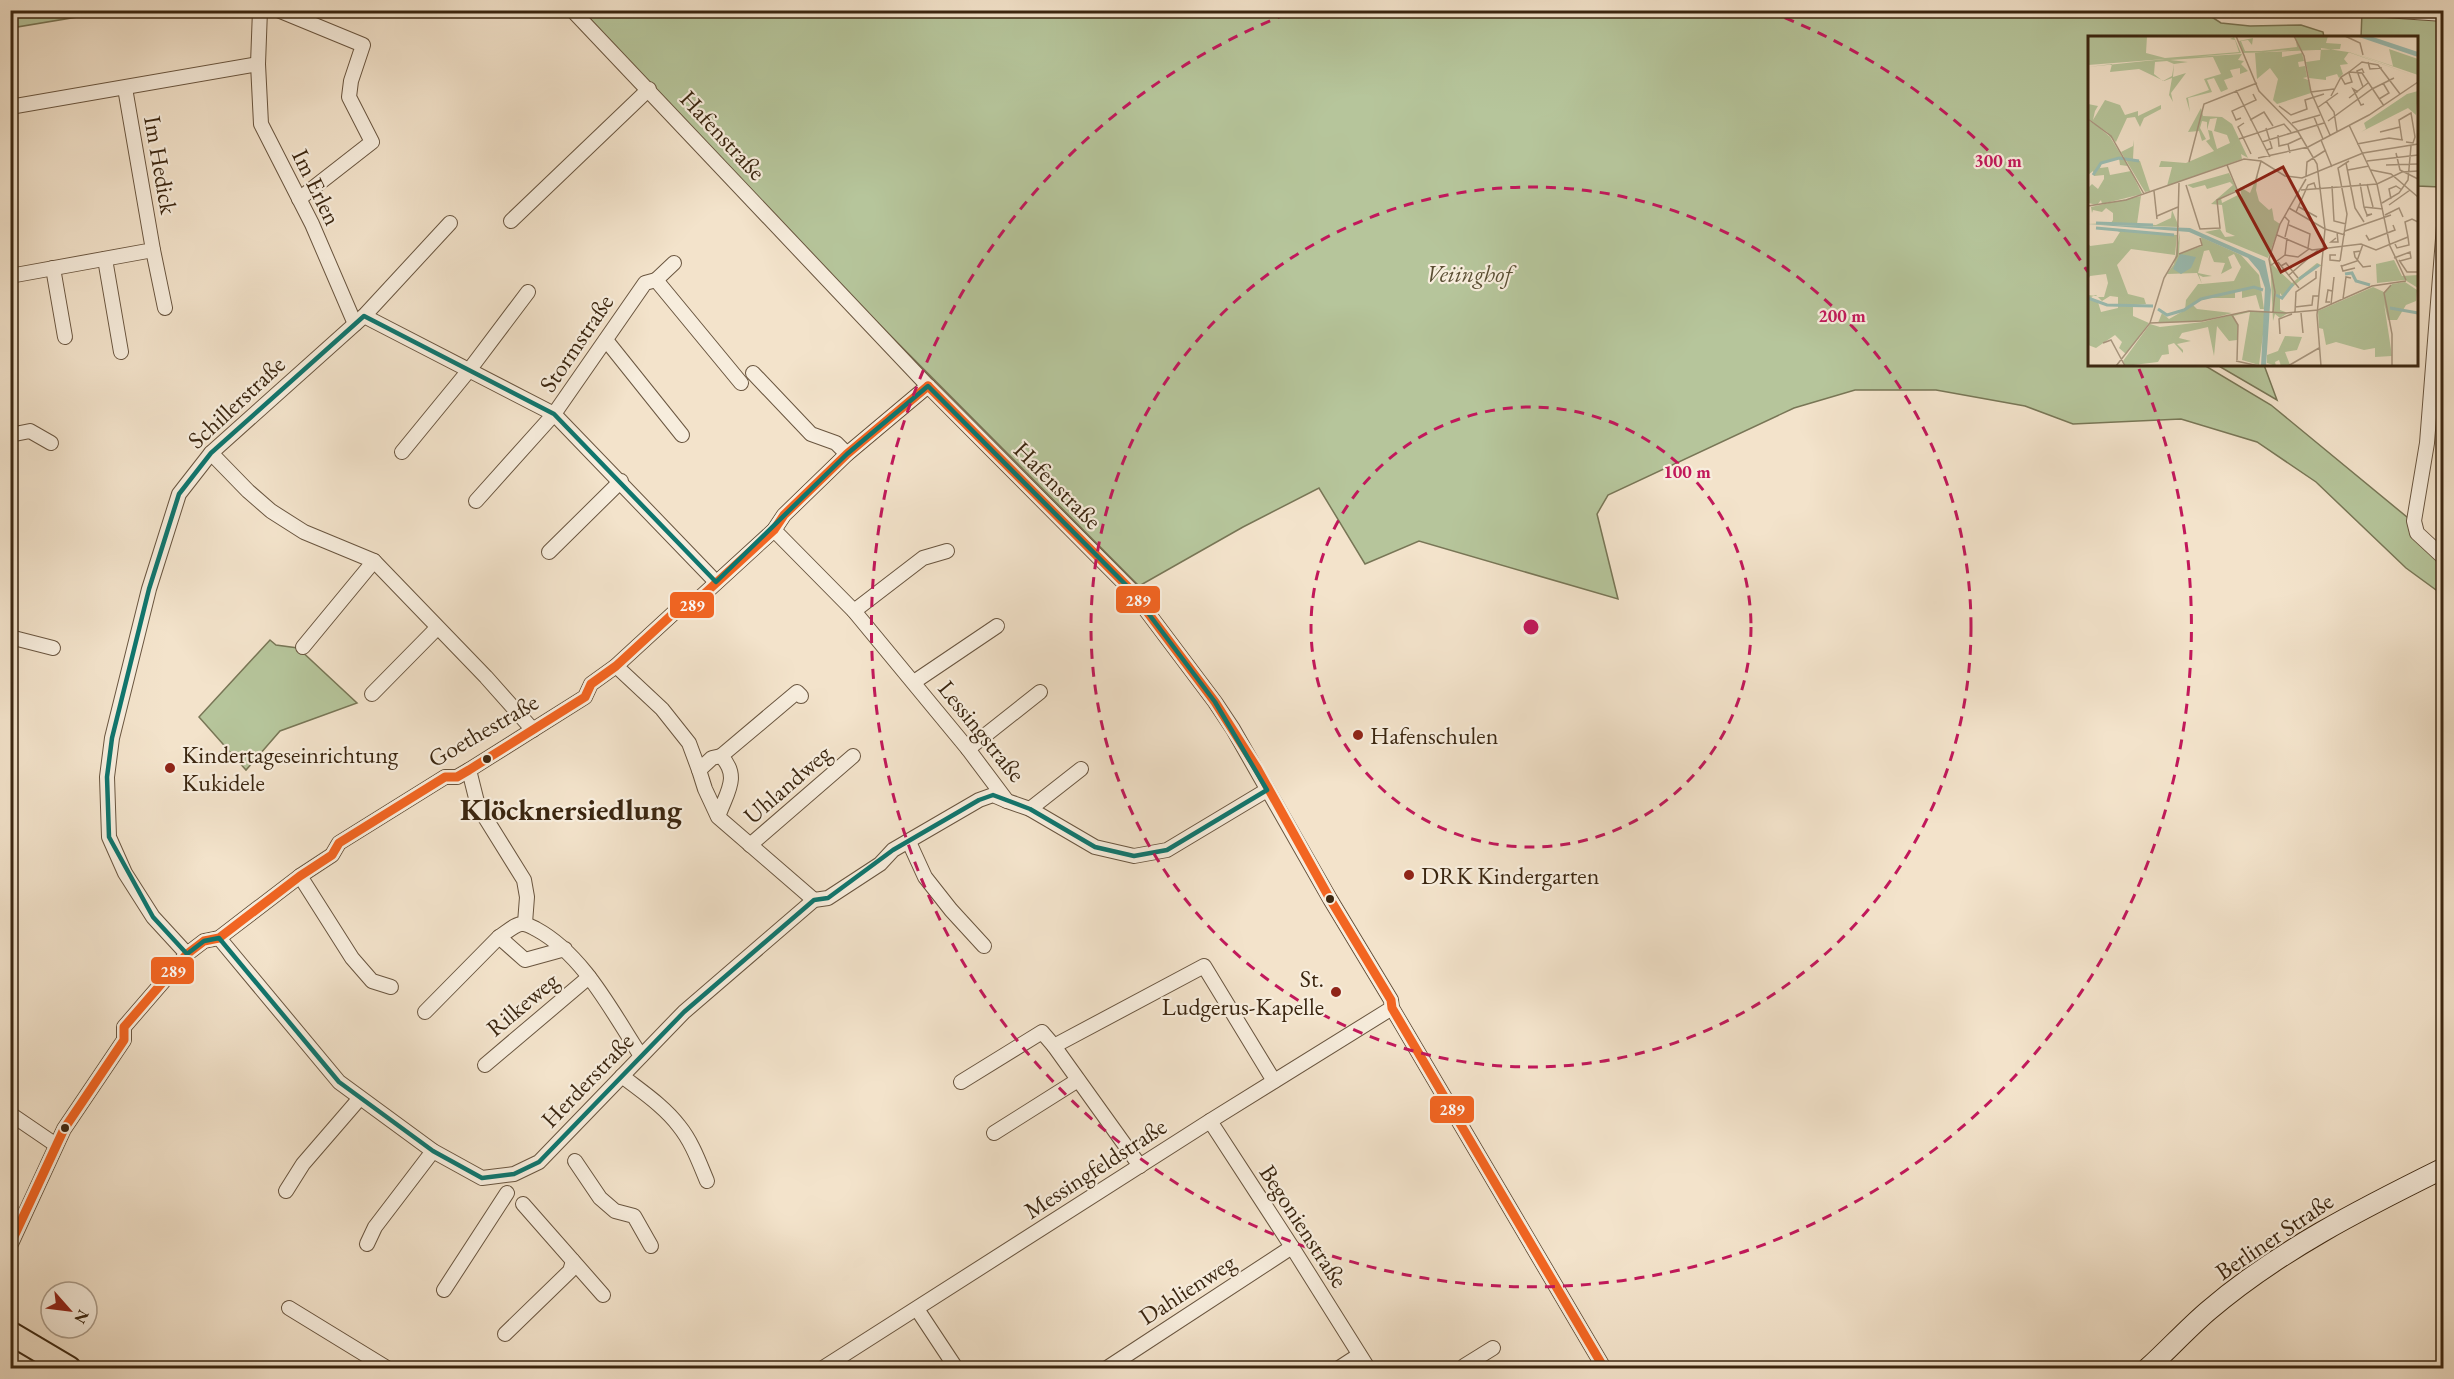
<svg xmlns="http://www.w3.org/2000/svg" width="2454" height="1379" font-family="'EB Garamond',serif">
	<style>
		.green { fill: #b6c59b; stroke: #787656; stroke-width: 1.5 }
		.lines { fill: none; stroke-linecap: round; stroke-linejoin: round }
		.minor-casing { stroke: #69553f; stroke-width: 16 }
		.secondary-casing { stroke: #3b2610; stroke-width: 22 }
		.primary-casing { stroke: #3b2610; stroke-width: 26 }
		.minor { stroke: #f7eddd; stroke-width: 14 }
		.secondary { stroke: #f7eddd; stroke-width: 20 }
		.primary { stroke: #f3e3cb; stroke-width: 22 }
		.bus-1-casing { stroke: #f7eddd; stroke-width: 14 }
		.bus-1 { stroke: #f26522; stroke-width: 9 }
		.marked { fill: none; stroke: #0f766e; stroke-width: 4.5; stroke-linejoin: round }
		.ring { fill: none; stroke: #c2185b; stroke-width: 3; stroke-dasharray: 10 8 }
		.poi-dot { fill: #8f2418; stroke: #f7eddd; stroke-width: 2 }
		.bus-dot { fill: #3b2610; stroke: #f7eddd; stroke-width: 2 }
		.labels { text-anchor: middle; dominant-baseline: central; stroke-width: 4.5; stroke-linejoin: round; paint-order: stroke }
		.street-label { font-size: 24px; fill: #3b2610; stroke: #f7eddd }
		.park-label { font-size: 24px; font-style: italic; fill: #5a4e33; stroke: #f7eddd }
		.poi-label { font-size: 24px; fill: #3b2610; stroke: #f7eddd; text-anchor: start }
		.district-label { font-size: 30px; font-weight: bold; fill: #3b2610; stroke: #f7eddd }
		.inset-river { fill: none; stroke: #9bbeb4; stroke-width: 3 }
		.inset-road { fill: none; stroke: #a99780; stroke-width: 1.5 }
		.view { fill: #8f2418; fill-opacity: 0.15; stroke: #8f2418; stroke-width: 3 }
		.inset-edge { fill: none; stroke: #3b2610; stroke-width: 3 }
		.centre { fill: #c2185b; stroke: #f7eddd; stroke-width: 3 }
		.ring-label { font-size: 18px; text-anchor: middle; font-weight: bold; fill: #c2185b; stroke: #f7eddd; stroke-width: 4.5; stroke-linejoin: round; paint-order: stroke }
		.line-badge { stroke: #f7eddd; stroke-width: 2 }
		.badge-label { font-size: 16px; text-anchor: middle; font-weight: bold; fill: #fff }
	</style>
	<rect width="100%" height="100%" fill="#f3e3cb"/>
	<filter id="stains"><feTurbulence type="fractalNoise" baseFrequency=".00333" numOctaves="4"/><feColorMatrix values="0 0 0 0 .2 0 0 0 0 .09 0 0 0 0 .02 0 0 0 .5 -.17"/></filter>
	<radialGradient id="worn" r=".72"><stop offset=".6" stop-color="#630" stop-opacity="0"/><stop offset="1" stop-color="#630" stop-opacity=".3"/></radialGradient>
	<g class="green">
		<polygon points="11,10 113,10 113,11 11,28"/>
		<polygon points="2201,10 2221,23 2250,26 2301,25 2323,32 2324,37 2090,38 2090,364 2204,365 2271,405 2413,522 2443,563 2443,595 2406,568 2316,482 2257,442 2181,419 2073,424 2025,406 1936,390 1855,390 1794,408 1608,495 1597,514 1618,599 1419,541 1365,564 1319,488 1243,527 1139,586 568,11"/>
		<polygon points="2362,12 2443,18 2444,147 2440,187 2417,186 2416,38 2361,38"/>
		<polygon points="2217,365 2264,365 2277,400"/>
		<polygon points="270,640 276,645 298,648 357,703 280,731 246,770 199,717"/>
	</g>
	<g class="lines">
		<g class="minor-casing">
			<g id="minor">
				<polyline points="260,10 258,64 261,124 312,224 355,324"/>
				<polyline points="278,10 363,45 351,81 349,97 372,142 299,199"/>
				<polyline points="572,10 928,386 1130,589 1215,702 1233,729 1330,899 1391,1000 1392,1008 1604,1368"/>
				<polyline points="2385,10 2444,14"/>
				<polyline points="10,107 258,64"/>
				<polyline points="511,221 649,89"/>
				<polyline points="2444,226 2427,443 2414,521 2417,533 2444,558"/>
				<polyline points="153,250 165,308"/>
				<polyline points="105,259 121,352"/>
				<polyline points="53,268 65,337"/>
				<polyline points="10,276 153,250 125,88"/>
				<polyline points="656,280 674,263"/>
				<polyline points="364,316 450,223"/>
				<polyline points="606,340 682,435"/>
				<polyline points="753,373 811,434 836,443 847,454"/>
				<polyline points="10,435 30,431 51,443"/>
				<polyline points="402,452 470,369 528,292"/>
				<polyline points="211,453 248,491 271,511 304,532 374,561 486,677 533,730"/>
				<polyline points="476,501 554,414 645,283 656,280 741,383"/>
				<polyline points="774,530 854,611 968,749 1007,801 1030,809 1095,847 1134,856 1167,850 1267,790"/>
				<polyline points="549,552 621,481"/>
				<polyline points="854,611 923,558 947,551"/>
				<polyline points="10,637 53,648"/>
				<polyline points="303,647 374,561"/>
				<polyline points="616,666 662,709 689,743 699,770"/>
				<polyline points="914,682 997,626"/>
				<polyline points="372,694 437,628"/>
				<polyline points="968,749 1040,692"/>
				<polyline points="721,756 797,692 801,696"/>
				<polyline points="469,770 478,806 524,880 527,897 525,923"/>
				<polyline points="1030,809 1081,769"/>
				<path d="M 718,817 C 726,793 741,777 721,756 L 712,758 L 699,770 L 705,789 L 718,817 L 814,900"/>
				<polyline points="909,842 925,877 951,910 984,946"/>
				<polyline points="750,845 853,756"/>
				<polyline points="300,876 352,958 372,981 391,987"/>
				<polyline points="219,938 339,1082 433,1151 482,1178 514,1174 539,1162 684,1012 814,900 828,898 880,864 893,850 979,800 993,795 1007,801"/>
				<path d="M 565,949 L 525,960 L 499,937 C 506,933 516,923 523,924 C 527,924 532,927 536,929 C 584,955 612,1012 641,1056"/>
				<polyline points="187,954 153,917 125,873 109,837 107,777 112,738 149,589 179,494 211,453 364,316 554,414 716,582"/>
				<polyline points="425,1012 499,937"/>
				<polyline points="485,1065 589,977"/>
				<path d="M 622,1076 C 641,1091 664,1106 679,1126 C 692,1142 699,1162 707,1181"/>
				<polyline points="961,1082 1042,1032 1054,1046"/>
				<polyline points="10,1111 12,1115 56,1145"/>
				<polyline points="1210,1121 1292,1247 1368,1368"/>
				<polyline points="994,1133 1078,1080"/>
				<polyline points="575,1161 600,1198 615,1211 634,1216 651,1246"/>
				<polyline points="1140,1166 1054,1046 1204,966 1274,1081"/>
				<polyline points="286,1191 303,1164 360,1098"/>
				<polyline points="523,1204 603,1295"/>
				<polyline points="367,1244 375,1227 433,1151"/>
				<polyline points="10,1246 64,1129 124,1040 124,1027 187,954 204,941 219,938 300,876 332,855 339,843 445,777 457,777 469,770 585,697 591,684 616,666 678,609 691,606 774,530 784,515 847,454 928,386"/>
				<polyline points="444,1290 507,1193"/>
				<polyline points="289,1308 387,1368"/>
				<polyline points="917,1309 956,1368"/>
				<polyline points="505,1334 570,1271 573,1261"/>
				<polyline points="1464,1366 1493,1348"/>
				<polyline points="823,1368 1210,1121 1392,1008"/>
				<polyline points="1107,1368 1292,1247"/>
				<polyline points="1339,1368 1359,1355"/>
			</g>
		</g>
		<g class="secondary-casing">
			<path id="secondary" d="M 2148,1368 C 2168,1350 2187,1329 2208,1311 C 2278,1251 2361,1209 2444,1168"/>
		</g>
		<g class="primary-casing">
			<polyline id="primary" points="10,1333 69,1368"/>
		</g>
		<use href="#minor" class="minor"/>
		<use href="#secondary" class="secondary"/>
		<use href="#primary" class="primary"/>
		<g class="bus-1-casing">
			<g id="bus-1">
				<polyline points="928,386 1130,589 1215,702 1257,768 1330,899 1391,1000 1392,1008 1604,1368"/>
				<polyline points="10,1245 64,1129 124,1040 124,1027 187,954 204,941 219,938 300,876 332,855 339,843 445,777 457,777 469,770 585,697 591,684 616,666 678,609 691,606 774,530 784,515 847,454 928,386"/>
			</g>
		</g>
		<use href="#bus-1" class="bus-1"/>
	</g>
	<path class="marked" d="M 364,316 L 554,414 L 716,582 L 847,454 L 928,386 L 1130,589 L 1215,702 L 1267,790 L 1167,850 L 1134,856 L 1095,847 L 1030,809 L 993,795 L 979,800 L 893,850 L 828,898 L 814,900 L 684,1012 L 539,1162 L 514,1174 L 482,1178 L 433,1151 L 339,1082 L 219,938 L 204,941 L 187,954 L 153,917 L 109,837 L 107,777 L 112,738 L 149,589 L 179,494 L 211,453 Z"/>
	<g class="ring">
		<circle cx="1531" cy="627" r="220"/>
		<circle cx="1531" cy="627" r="440"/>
		<path d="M1768 11A660 660 0 0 1 2088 272M2139 369A660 660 0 1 1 1294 11"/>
	</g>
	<g class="poi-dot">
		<circle cx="1358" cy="735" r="6"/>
		<circle cx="170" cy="768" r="6"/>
		<circle cx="1409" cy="875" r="6"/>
		<circle cx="1336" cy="992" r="6"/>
	</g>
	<g class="bus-dot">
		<circle cx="487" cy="759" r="5"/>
		<circle cx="1330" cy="899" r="5"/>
		<circle cx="65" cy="1128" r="5"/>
	</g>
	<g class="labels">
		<g class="street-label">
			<text transform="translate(723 135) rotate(47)">Hafenstraße</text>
			<text transform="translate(161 165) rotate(80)">Im Hedick</text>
			<text transform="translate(317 187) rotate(64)">Im Erlen</text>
			<text transform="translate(576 343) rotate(-56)">Stormstraße</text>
			<text transform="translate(236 402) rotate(-43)">Schillerstraße</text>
			<text transform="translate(1058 485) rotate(45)">Hafenstraße</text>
			<text transform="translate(483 730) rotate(-30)">Goethestraße</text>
			<text transform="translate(982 731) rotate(51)">Lessingstraße</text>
			<text transform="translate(787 784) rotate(-41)">Uhlandweg</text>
			<text transform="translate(522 1004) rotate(-40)">Rilkeweg</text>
			<text transform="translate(587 1080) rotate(-46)">Herderstraße</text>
			<text transform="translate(1095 1168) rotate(-33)">Messingfeldstraße</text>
			<text transform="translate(1304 1226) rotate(57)">Begonienstraße</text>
			<text transform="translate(2274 1236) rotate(-34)">Berliner Straße</text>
			<text transform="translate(1187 1289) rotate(-33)">Dahlienweg</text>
		</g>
		<g class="park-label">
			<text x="1469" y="273">Veiinghof</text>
		</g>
		<g class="poi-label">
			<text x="1370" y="735">Hafenschulen</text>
			<text x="182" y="754">Kindertageseinrichtung<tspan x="182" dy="28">Kukidele</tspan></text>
			<text x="1421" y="875">DRK Kindergarten</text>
			<text x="1324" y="978" text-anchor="end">St.<tspan x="1324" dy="28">Ludgerus-Kapelle</tspan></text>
		</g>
		<g class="district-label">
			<text x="571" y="809">Klöcknersiedlung</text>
		</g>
	</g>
	<g transform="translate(2088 36)">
		<rect width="330" height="330" fill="#f3e3cb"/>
		<path d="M 0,0 L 59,0 L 58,17 L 77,22 L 151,16 L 147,4 L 142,3 L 146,1 L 153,17 L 105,21 L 154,18 L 150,24 L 156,25 L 153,28 L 160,35 L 152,38 L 152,32 L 142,34 L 145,41 L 136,44 L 140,53 L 133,56 L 126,42 L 119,44 L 124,56 L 100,62 L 102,76 L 98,62 L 121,54 L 116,43 L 133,38 L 125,21 L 82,24 L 100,26 L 86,28 L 85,41 L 98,37 L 83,57 L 85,66 L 81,59 L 84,42 L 76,45 L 51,33 L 22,36 L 24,28 L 0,31 L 77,23 L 0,29 ZM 79,25 L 86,28 L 84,40 L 75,45 L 66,38 L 67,26 ZM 207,0 L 240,0 L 238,7 L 253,8 L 252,13 L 155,17 L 151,5 L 165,2 L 164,9 L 160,4 L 153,5 L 157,15 L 173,15 L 209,11 ZM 233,12 L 260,16 L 330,41 L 261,16 L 256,23 L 260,28 L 252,29 L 255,38 L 251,42 L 249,38 L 238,41 L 238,44 L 221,42 L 218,26 L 232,24 ZM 211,13 L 194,15 L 194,21 L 214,17 L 216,25 L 210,26 L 211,31 L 217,30 L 219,41 L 215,42 L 220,44 L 223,57 L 189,68 L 185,64 L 190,43 L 182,32 L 169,43 L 167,17 L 155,18 ZM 301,13 L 330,23 L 330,39 L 263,16 L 305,30 ZM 330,55 L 328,79 L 320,72 L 273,96 L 278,93 L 276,87 L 319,58 ZM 17,64 L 32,69 L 37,79 L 50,75 L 50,80 L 73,69 L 73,73 L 56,82 L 52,91 L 47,81 L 39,82 L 28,106 L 0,82 L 0,68 L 10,70 L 7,75 L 5,84 ZM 113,72 L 115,80 L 134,81 L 144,88 L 160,122 L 153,118 L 154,123 L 79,150 L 84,131 L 71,131 L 73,125 L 98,127 L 126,115 L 118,105 L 122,103 L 120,94 L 124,95 L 129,113 L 142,107 L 139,99 L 126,95 L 129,82 L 122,83 L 119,94 L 119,86 L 114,85 L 112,92 L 118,103 L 114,105 L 111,95 L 100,96 ZM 0,84 L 19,96 L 40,130 L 32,129 L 31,122 L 14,126 L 12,132 L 20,131 L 22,139 L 43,135 L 54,158 L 14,168 L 13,164 L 9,169 L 0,167 L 0,152 L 4,148 L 10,153 L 16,143 L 16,139 L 6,140 L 5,135 L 0,139 ZM 46,104 L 45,123 L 52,125 L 62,155 L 57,156 L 33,116 L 45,110 ZM 141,137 L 149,154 L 133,162 L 134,167 L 150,159 L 154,163 L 152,151 L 162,157 L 170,138 L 168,154 L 171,165 L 181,174 L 184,172 L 186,184 L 192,188 L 180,222 L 117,196 L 132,193 L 137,201 L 147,200 L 138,196 L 134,169 L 123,168 L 145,149 L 142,146 L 119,153 L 117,149 L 105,152 L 99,149 ZM 53,160 L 49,188 L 68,189 L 83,182 L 84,174 L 91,191 L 0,188 L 23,187 L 25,184 L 25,177 L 18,172 L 14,176 L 5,174 L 4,177 L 3,171 ZM 27,194 L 89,199 L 87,219 L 43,213 L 29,229 L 40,258 L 56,262 L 58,268 L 45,269 L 45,280 L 61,287 L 38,318 L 31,312 L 34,306 L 27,299 L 8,312 L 0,309 L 0,259 L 16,261 L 20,247 L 18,238 L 2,240 L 0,244 L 0,207 L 2,210 L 25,207 L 32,196 ZM 8,259 L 14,265 L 22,260 L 30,261 L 30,272 L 13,276 L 10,266 L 3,261 ZM 92,196 L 91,218 L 114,210 L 113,201 L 153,219 L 171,239 L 176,273 L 172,273 L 168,259 L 154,262 L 154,255 L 147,256 L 147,262 L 119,262 L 104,268 L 109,273 L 144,277 L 114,285 L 70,287 L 74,277 L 81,283 L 97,274 L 98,264 L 110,248 L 114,248 L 109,237 L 79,238 L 86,228 ZM 121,214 L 126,226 L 137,227 L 133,238 L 144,232 L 140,221 L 146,218 L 153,231 L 146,245 L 114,248 L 111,239 L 115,241 L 124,240 L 110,237 L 116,215 ZM 182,222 L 184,228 L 204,247 L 229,227 L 235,230 L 229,230 L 194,260 L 192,257 L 192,274 L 200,277 L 192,282 L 187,278 L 185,285 ZM 306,224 L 314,240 L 330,239 L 330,252 L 317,244 L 289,247 L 288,228 ZM 317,246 L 329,254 L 328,265 L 318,269 L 309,284 L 300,284 L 296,267 L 304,320 L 287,321 L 287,312 L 276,314 L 248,306 L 238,309 L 235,293 L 231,292 L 230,275 L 285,251 L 296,256 L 304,248 ZM 159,275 L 178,276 L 171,329 L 154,324 L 162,276 L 145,280 L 150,289 L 149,304 L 141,305 L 129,290 L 126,320 L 120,291 L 94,297 L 91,302 L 103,305 L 89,308 L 95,314 L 95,317 L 86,307 L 80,309 L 81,318 L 74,319 L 70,326 L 37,330 L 35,325 L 62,288 L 72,291 L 115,286 ZM 197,300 L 214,301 L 209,314 L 197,316 L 202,329 L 193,330 L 191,324 L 187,326 L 188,330 L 179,327 L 179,319 L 190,315 Z" fill="#b6c59b" fill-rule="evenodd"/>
		<path d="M 268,0 L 282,0 L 330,16 L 330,21 ZM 0,188 L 102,192 L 177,225 L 183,254 L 178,330 L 173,330 L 177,252 L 171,235 L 160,222 L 101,196 ZM 92,218 L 108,221 L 103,232 L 93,238 L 85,233 Z" fill="#9bbeb4"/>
		<path class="inset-river" d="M 5,139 L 13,127 L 31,122 L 51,125M 8,187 L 65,189M 8,192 L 86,199M 257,238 L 264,237 L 268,245 L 282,249M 211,243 L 231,229M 188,259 L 194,262 L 205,248M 0,262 L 19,269 L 65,270M 302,272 L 330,277M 70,273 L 79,279 L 96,274 L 113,263 L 166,251 L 175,254"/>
		<path class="inset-road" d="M 148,0 L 171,55 L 209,94 L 229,128 L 237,193 L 229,279 L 233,330M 206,0 L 216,20 L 223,56 L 242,99M 257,0 L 272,7 L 275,19M 280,26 L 282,33 L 294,32M 261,36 L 274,26 L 290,29 L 312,58M 253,41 L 257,48 L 264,46 L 261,37M 275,51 L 269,35 L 274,33 L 276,37M 148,54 L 182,121M 223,56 L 246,53M 270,56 L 265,53 L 273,69 L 276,68M 243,60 L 253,41 L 261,36 L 274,37 L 296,70M 261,62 L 280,47M 291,63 L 301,57 L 295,47M 238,65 L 246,76 L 249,95M 191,70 L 203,79 L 219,73 L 217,64 L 236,58M 229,72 L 250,57M 226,81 L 235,103M 153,82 L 148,84 L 144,75 L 168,64 L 165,58M 0,83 L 23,100 L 56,158M 162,84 L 176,76 L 185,90M 240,85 L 284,53 L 306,42M 156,87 L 150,91 L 163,118M 204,87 L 232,79M 261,89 L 289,148 L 302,210 L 318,244M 178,92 L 184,112 L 179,114M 292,96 L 312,91M 190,99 L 191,110 L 200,108M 151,103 L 196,88 L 203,96M 233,104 L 244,131M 314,104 L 311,84 L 323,77 L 327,101 L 325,107 L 318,106M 174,106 L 236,87M 269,108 L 301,102 L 315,104M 202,117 L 200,108 L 213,102M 308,117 L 312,134 L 330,143M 170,122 L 220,111 L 281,79 L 330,46M 279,125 L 330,119M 101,126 L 116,68 L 169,47M 258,127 L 267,172 L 276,186M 139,129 L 151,158M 298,129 L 330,128M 260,134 L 281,130M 283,134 L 303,138 L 330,161M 218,140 L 219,126 L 238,114M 272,147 L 276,171 L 279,179 L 279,180 L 284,178 L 279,179M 279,148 L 285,171M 98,149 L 112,193 L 132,192 L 129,164 L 167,147 L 173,125M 244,150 L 246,185 L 258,188M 213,154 L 289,148 L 314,136 L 330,135M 66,155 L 69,183M 303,163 L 301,153 L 308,150 L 314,154M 294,167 L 311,157 L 320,144 L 323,110M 301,169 L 322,154M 0,170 L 38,164 L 156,123 L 173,125 L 197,140 L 214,142 L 275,117 L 330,108M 211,171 L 229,181M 276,171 L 295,173M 201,172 L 237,193 L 257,199M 208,176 L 220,149 L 226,147 L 228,153M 297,179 L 311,172 L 315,181M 69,180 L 90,171M 196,180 L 201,185 L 197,201M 201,189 L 222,198 L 220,212M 257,195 L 303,179M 189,199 L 224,214 L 273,208 L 288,214 L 320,201 L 317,186 L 324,183 L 330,186M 278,199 L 281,204 L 307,194 L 305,189M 199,202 L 197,219 L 210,221 L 221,213M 248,202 L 243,206 L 250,206 L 249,196M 307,208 L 309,212 L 321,209 L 320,201M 273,215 L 266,216 L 267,221 L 275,231 L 283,230M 91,218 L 114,209 L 112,202M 248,219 L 242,219 L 242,224 L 252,225M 306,222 L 322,216 L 323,222 L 312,225M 311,224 L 319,236 L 330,236M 252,225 L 259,178 L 250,132 L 261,125M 190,226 L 211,252M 253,229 L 255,235 L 267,232M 182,230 L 197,219M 193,230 L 198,227 L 210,242M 254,230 L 269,225 L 275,208M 201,239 L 230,214M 303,249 L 296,257 L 304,298 L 304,330M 255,263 L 258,241 L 263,242M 242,266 L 238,266 L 240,254 L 244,255M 243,268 L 246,241M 207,271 L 224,269 L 225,260 L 231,260M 230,274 L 284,250 L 318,245M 185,276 L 187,256 L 181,223 L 192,188 L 218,143M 207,276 L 208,256 L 228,242 L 228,235M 213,277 L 215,297M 144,279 L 150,289 L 149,324M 62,287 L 114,285 L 161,275 L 198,277 L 230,274M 192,298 L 191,283 L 204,278M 15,307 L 23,304 L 37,330M 148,325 L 171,330M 28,330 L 62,287 L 76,242 L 89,220 L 91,147M 200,330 L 231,312"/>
		<path class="view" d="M 195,131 L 238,212 L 193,236 L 149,155 Z"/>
		<rect width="330" height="330" class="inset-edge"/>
	</g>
	<circle cx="1531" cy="627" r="9" class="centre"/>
	<g class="ring-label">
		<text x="1998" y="167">300 m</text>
		<text x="1842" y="322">200 m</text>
		<text x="1687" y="478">100 m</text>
	</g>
	<g class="line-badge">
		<rect x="1115" y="585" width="46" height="29" rx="6" fill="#f26522"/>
		<rect x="669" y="591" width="46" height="28" rx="6" fill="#f26522"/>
		<rect x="150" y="956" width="45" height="29" rx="6" fill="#f26522"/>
		<rect x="1429" y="1095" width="46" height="29" rx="6" fill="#f26522"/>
	</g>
	<g class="badge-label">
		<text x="1138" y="606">289</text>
		<text x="692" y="611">289</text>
		<text x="173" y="977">289</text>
		<text x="1452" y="1115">289</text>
	</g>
	<rect width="2454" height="1379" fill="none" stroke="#f3e3cb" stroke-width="36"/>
	<rect x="12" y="12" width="2430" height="1355" fill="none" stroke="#3b2610" stroke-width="3"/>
	<rect x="18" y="18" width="2418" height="1343" fill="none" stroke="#3b2610" stroke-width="1.5"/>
	<g transform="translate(69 1310) rotate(118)"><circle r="28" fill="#f7eddd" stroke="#ac9d8b" stroke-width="1.5"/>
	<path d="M0-4.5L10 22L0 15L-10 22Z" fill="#8f2418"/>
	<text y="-9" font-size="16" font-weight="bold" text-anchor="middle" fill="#3b2610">N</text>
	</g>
	<rect width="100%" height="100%" filter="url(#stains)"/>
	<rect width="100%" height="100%" fill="url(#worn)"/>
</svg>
